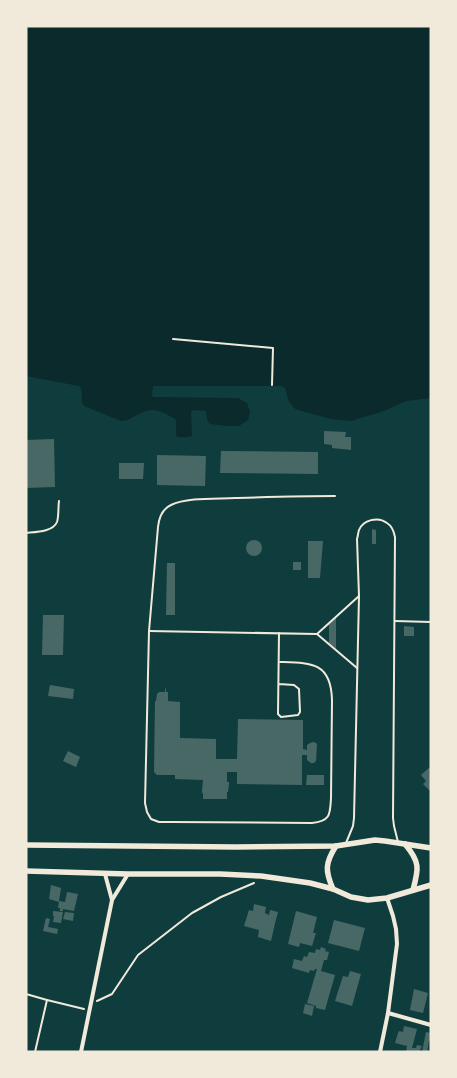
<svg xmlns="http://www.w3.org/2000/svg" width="457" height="1078" font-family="'Golos Text',sans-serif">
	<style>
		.water { fill: #0a2a2b }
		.building { fill: #486865 }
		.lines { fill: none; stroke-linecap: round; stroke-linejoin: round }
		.path { stroke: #f1e9da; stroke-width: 2 }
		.service { stroke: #f1e9da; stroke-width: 2 }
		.minor { stroke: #f1e9da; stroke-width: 4 }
		.secondary { stroke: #f1e9da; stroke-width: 5.5 }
	</style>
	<rect width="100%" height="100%" fill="#0f3d3e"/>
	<path class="water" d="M 26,26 L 431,26 L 431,398 L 406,401 L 384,411 L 351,421 L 331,419 L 295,409 L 289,402 L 285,388 L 282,386 L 153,386 L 152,396 L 153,397 L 238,398 L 247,403 L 250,412 L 248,420 L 239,426 L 228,426 L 210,424 L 207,420 L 206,411 L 193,410 L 191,413 L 192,436 C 188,438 182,437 177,437 L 176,435 L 176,421 L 175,419 C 160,410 153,406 137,415 C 131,418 127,421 121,421 L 84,406 C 79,400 85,392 79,386 L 26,376 Z"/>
	<g class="building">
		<polygon points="324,431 346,432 345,437 351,437 351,450 332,448 332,445 324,444"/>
		<polygon points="54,439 55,487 26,488 26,440"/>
		<polygon points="221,451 318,452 318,474 220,473"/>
		<polygon points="157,455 206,456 205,486 157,485"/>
		<polygon points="119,463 144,463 143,479 119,479"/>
		<polygon points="372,529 376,530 376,544 372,544"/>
		<circle cx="254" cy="548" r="8"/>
		<polygon points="308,541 323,541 320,578 308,578"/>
		<rect x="293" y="562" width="8" height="8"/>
		<polygon points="167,563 175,563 175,615 166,615"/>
		<polygon points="43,615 64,615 63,655 42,655"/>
		<polygon points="336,617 336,649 329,643 329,624"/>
		<polygon points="404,626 414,627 414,636 404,636"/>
		<polygon points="50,685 74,689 73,699 48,696"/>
		<polygon points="165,688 166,689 166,692 168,692 168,701 180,702 180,738 216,739 216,759 237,759 238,719 303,720 303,749 307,750 307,745 310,743 313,742 316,743 317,744 316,761 314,763 311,763 307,760 307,755 302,755 302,785 237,784 237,772 227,772 227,782 229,782 229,784 228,792 227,792 227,799 203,799 203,793 202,793 202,791 203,780 175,779 175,775 157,775 154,772 155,701 156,701 157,694 159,692 165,692"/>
		<polygon points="68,751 80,757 76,767 63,761"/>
		<polygon points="431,766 431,792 423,784 426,781 421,775"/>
		<polygon points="307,775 324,775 324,785 306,785"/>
		<polygon points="51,885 61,888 59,901 65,902 67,892 78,894 74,911 63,909 63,911 60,911 60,908 58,908 59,902 49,899"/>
		<polygon points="254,904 266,907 265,913 269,915 270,910 278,912 276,920 276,919 271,941 258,937 259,930 244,926 249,910 253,911"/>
		<polygon points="53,911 63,912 61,923 53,922 54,916 53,916"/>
		<polygon points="296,911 317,917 313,933 316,933 312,946 300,943 299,947 288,944"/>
		<polygon points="65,912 74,913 73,921 63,919"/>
		<polygon points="46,918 50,919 48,927 58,929 57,934 43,931"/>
		<polygon points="334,920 365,928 359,951 328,943"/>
		<polygon points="321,947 326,949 325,951 329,952 327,960 324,960 321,971 335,975 325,1010 316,1008 316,1006 307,1003 317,969 315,969 314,971 310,970 309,973 292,968 294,959 302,961 304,956 307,957 309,952 315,953 316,949 320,950"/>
		<polygon points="350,971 361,974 352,1006 335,1001 343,976 348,977"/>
		<polygon points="414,989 428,993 423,1013 410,1010"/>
		<polygon points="305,1004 314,1006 312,1016 303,1013"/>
		<polygon points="404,1026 417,1029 412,1048 416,1048 417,1045 422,1046 419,1052 406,1052 407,1046 395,1043 398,1033 399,1031 403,1032"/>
		<polygon points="426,1032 431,1033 431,1041 429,1041 427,1052 422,1052"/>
	</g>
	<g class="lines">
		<g class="path">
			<polyline points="173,339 273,348 272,385"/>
			<polyline points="26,994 47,1000 84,1009"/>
			<polyline points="97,1001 112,994 138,955 192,913 221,897 254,883"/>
			<polyline points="35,1052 47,1000"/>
		</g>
		<g class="service">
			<path d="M 26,533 C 35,532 53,532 57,522 C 59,516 58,507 59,501"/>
			<polyline points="395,621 431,622"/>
			<polyline points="149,631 317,634 357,668"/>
			<polyline points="317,634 359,596"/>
			<path d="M 280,662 C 311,663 331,662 332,700 L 331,798 C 330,814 331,821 312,823 L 171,822 L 159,822 L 151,819 L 147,812 L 145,803 L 149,631 L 158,527 C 159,518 162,509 171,505 C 187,497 217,499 235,498 C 269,497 302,496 335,496"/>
			<polyline points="279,684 294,685 299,689 300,712 298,715 281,717 278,714 279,633"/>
			<path d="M 346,843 L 353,826 L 354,818 L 359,596 L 357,539 C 358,536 358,533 359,530 C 363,520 378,516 387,523 C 392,526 394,532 395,537 L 393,818 L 394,826 L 398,842"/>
		</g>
		<g class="minor">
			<polyline points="105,874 112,900"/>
			<polyline points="388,1013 431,1025"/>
			<polyline points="81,1052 112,900 128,874"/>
			<polyline points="380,1052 388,1013 397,944 396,929 393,916 387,898"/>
		</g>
		<g class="secondary">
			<path d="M 405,844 C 420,862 419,868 413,890"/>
			<polyline points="26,845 236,847 336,846 375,840 385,841 431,848"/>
			<polyline points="26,871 128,874 220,874 261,876 310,883 333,889 351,897 368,900 387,898 431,885"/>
			<path d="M 333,889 C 325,871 325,863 336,846"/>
		</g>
	</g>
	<rect width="457" height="1078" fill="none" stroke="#f1e9da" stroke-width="55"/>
</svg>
